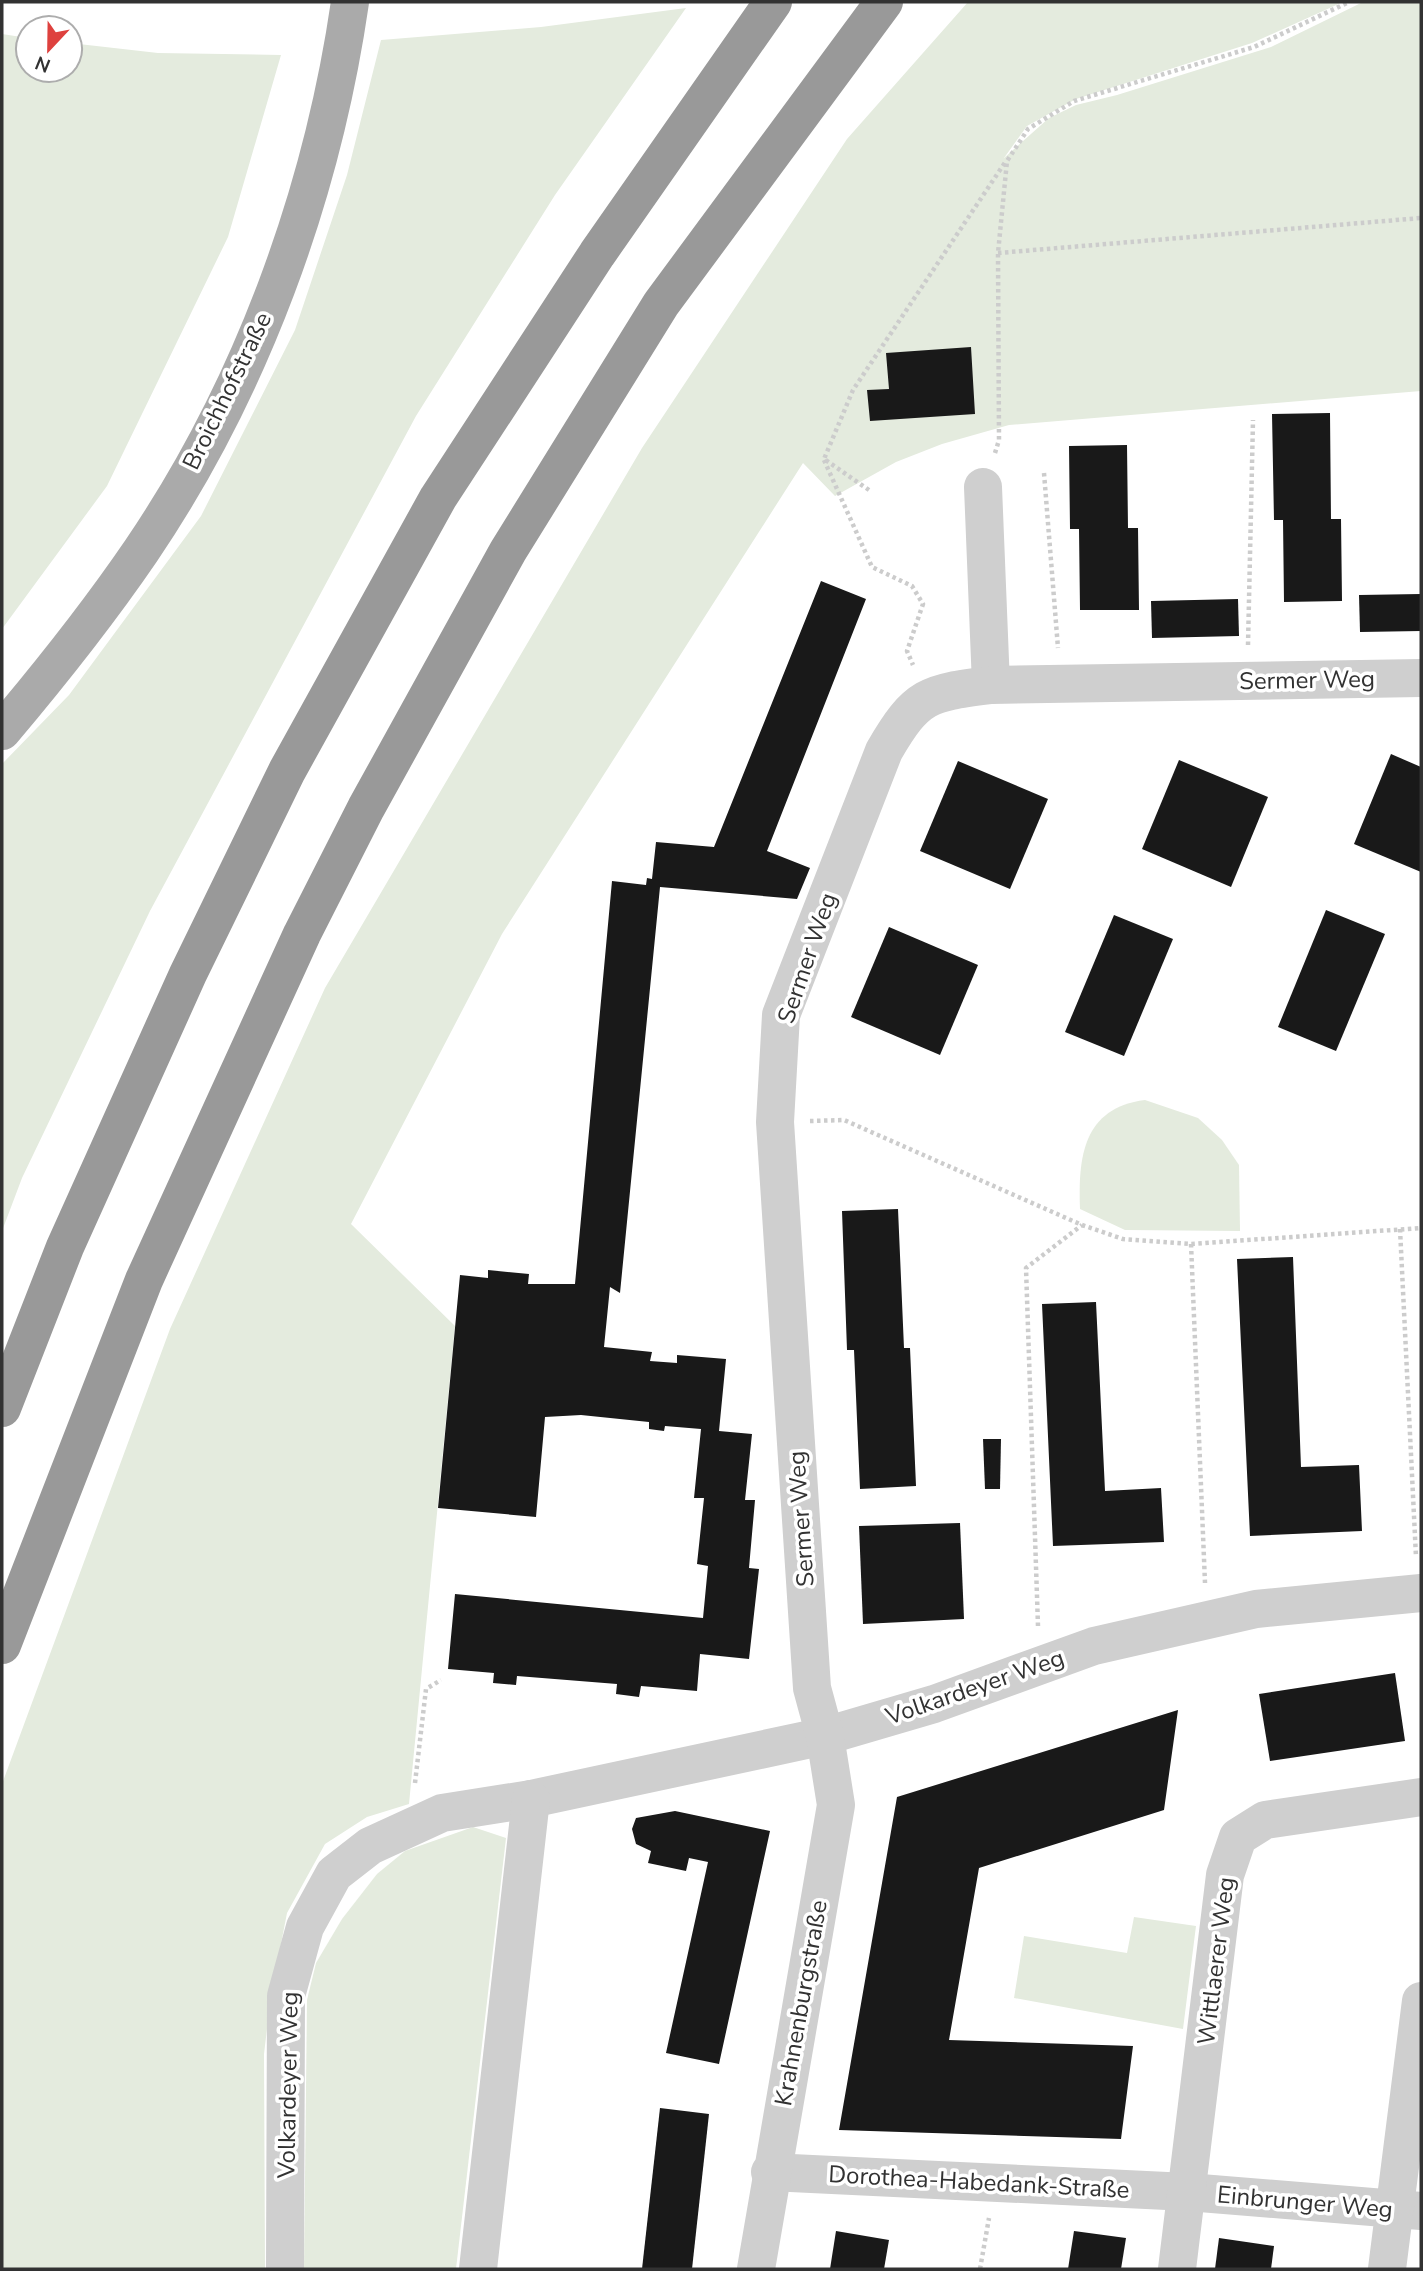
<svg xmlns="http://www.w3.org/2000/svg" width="1423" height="2271" font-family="'Nunito Sans',sans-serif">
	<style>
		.green { fill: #e4ebde }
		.building { fill: #191919 }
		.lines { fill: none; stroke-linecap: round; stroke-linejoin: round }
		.path { stroke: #ccc; stroke-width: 4.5; stroke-dasharray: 3.5 3.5; stroke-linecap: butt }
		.minor { stroke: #cfcfcf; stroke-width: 38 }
		.major { stroke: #aaa; stroke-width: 38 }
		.highway { stroke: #999; stroke-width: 38 }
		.labels { text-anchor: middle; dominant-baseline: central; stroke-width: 7; stroke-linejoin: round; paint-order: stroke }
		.street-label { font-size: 24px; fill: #323232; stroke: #fff }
	</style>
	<rect width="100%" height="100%" fill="#fff"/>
	<g class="green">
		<polygon points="968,2 1343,2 1252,43 1076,99 1027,126 1004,158 1049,118 1076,105 1117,95 1271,47 1363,2 1421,2 1421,391 1009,425 942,444 896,462 835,496 803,463 502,934 351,1224 455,1326 409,1804 367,1817 325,1844 287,1913 271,1995 264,2054 265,2269 2,2269 2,1784 170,1329 325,988 642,448 847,139"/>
		<polygon points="686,8 555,195 416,416 150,911 22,1178 2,1231 2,764 69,695 201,516 295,330 347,175 381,40 541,27"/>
		<polygon points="2,34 28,38 28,70 70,70 70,43 158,53 281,55 228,237 107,486 2,629"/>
		<path d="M 1145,1100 L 1198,1118 L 1222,1140 L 1239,1165 L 1240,1231 L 1125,1230 L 1080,1209 C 1078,1157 1083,1108 1145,1100 Z"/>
		<polygon points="473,1827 506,1838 456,2269 304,2269 307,2000 316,1963 342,1919 377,1874 405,1851"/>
		<polygon points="1134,1917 1196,1926 1183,2029 1014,1998 1024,1936 1127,1953"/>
	</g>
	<g class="building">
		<polygon points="971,347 975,414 870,421 867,390 889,389 886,353"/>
		<polygon points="1330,413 1331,519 1341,519 1342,601 1284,602 1283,520 1274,520 1272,414"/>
		<polygon points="1127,445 1128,528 1138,528 1139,610 1080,610 1079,529 1070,529 1069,446"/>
		<polygon points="821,581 866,599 767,851 810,868 797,899 660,887 620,1293 610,1287 604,1347 652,1352 650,1361 677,1363 677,1355 726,1359 719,1431 752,1434 745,1500 755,1500 749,1568 759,1569 749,1659 700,1654 697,1691 641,1686 639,1697 616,1694 617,1684 517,1676 516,1685 493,1683 494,1673 448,1669 455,1594 703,1618 708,1566 697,1564 704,1498 694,1498 701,1429 665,1426 664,1431 649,1429 649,1422 581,1415 545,1417 536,1517 438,1508 460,1275 488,1278 488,1270 529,1274 528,1284 575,1284 612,881 646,885 647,878 652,879 656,842 714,847"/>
		<polygon points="1421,594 1421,631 1360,632 1359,595"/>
		<polygon points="1238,599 1239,636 1152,638 1151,601"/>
		<polygon points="1391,754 1421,767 1421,872 1354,844"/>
		<polygon points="1179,760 1268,797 1231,887 1142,849"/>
		<polygon points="958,761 1048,799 1010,889 920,851"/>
		<polygon points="1326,910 1385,934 1336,1051 1278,1027"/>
		<polygon points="1114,915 1173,939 1124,1056 1065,1032"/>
		<polygon points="889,927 978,965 940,1055 851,1017"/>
		<polygon points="898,1209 904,1348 910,1348 916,1486 860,1489 854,1350 847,1350 842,1211"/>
		<polygon points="1293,1257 1301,1467 1359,1465 1362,1531 1250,1536 1237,1259"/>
		<polygon points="1096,1302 1105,1491 1161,1488 1164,1542 1053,1546 1042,1304"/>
		<polygon points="983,1439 1001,1439 1000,1489 985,1489"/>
		<polygon points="960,1523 964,1619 863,1624 859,1526"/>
		<polygon points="1395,1673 1405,1741 1270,1761 1259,1694"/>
		<polygon points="1178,1710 1164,1810 979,1868 949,2040 1133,2046 1121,2139 839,2130 897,1797"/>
		<polygon points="675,1811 770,1831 719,2064 666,2053 708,1862 689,1858 686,1871 648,1863 651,1851 636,1844 632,1829 636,1818"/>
		<polygon points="660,2108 709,2114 692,2269 642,2269"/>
		<polygon points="836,2231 889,2240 884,2269 830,2269"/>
		<polygon points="1074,2231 1126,2238 1121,2269 1068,2269"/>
		<polygon points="1219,2238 1274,2246 1271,2269 1215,2269"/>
	</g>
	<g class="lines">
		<g class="path">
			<polyline points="998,253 1421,218"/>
			<polyline points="995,453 999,440 998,253 1007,161 1028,129 1074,101 1254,47 1349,2"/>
			<polyline points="824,460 872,567 912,586 923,604 907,651 913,665"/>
			<polyline points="1044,473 1058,648"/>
			<polyline points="869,490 824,459 853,390 1006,161"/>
			<polyline points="1248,645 1253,420"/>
			<polyline points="810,1121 844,1120 1082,1225 1123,1239 1191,1244 1421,1228"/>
			<polyline points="1400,1229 1416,1557"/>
			<polyline points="1191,1244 1205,1583"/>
			<polyline points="1038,1626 1026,1268 1082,1225"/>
			<polyline points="415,1783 426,1689 441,1680"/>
			<polyline points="980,2269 989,2218"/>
		</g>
		<g class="minor">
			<polyline points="983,487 991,685"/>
			<polyline points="770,2172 1188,2192 1421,2211"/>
			<polyline points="285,2269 286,1996 305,1927 334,1874 370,1846 442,1813 531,1799 825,1736 934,1704 1094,1646 1256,1609 1421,1593"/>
			<polyline points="478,2269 531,1799"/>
			<path d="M 756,2269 L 836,1805 L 825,1736 L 812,1688 L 775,1122 L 781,1015 L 884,751 C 917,694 928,693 991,685 L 1421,678"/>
			<polyline points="1177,2269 1225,1875 1238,1837 1265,1820 1421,1797"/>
			<polyline points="1387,2269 1421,2001"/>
		</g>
		<path class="major" d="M 2,731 C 51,673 98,614 141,551 C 251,389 322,195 350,2"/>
		<g class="highway">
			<polyline points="2,1408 65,1247 188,974 287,771 438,498 597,254 773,2"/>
			<polyline points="2,1645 144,1280 302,934 366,808 508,551 661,304 884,2"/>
		</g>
	</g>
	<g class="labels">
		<g class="street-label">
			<text transform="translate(227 391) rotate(-64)">Broichhofstraße</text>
			<text transform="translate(1307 680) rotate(-1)">Sermer Weg</text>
			<text transform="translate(807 958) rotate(-71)">Sermer Weg</text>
			<text transform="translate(801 1519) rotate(-94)">Sermer Weg</text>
			<text transform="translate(975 1687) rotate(-19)">Volkardeyer Weg</text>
			<text transform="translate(1216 1961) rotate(-83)">Wittlaerer Weg</text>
			<text transform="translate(801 2003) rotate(-80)">Krahnenburgstraße</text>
			<text transform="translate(288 2085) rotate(-89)">Volkardeyer Weg</text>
			<text transform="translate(979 2182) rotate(3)">Dorothea-Habedank-Straße</text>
			<text transform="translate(1305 2202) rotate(5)">Einbrunger Weg</text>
		</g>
	</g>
	<rect width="1423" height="2271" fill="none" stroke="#323232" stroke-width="7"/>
	<g transform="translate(49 49) rotate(202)"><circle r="33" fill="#ffffff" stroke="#adadad" stroke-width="2"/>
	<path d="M0-5L12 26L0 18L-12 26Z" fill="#de413e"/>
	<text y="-10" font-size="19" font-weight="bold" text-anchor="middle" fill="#323232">N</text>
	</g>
</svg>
